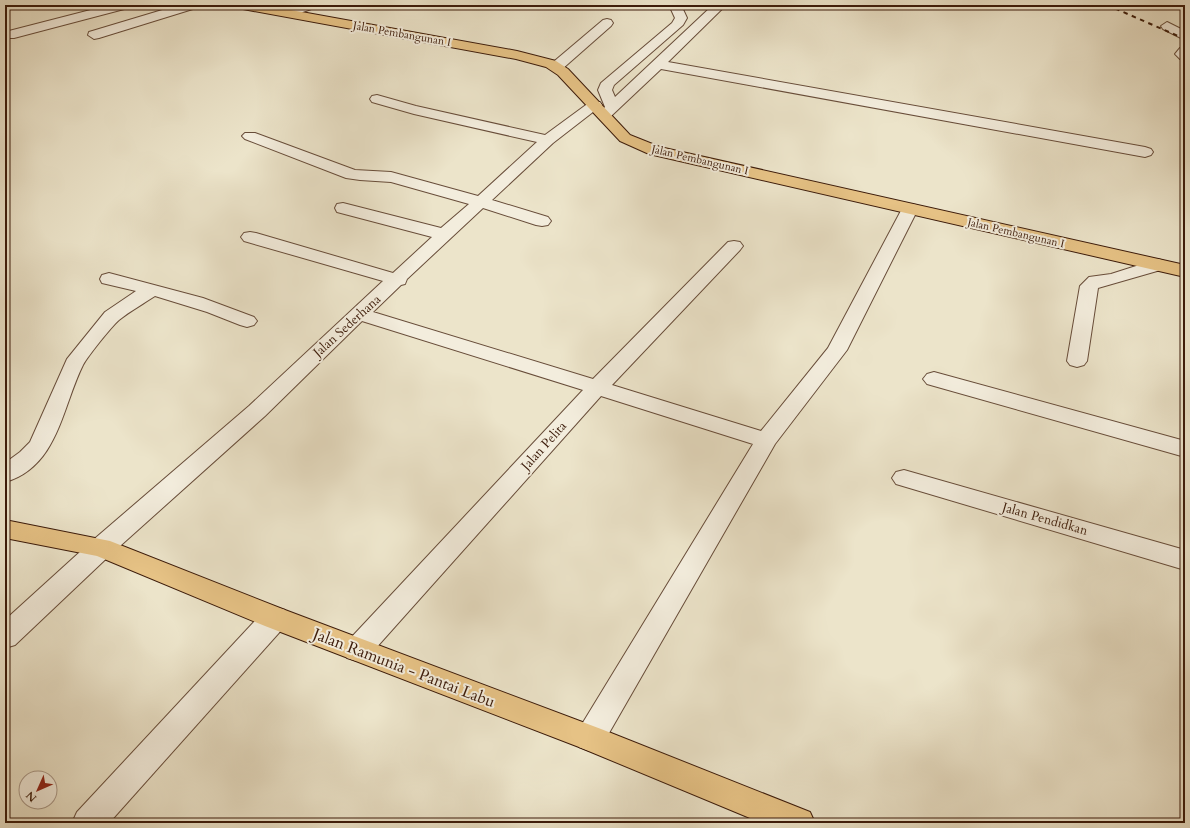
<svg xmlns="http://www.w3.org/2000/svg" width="1190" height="828" font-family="Cardo,serif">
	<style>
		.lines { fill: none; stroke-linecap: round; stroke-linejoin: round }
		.minor-casing { stroke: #684d3a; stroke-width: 2 }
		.major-casing { stroke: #3c1b0a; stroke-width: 2 }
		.minor { fill: #f3eddd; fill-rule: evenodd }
		.major { fill: #e6c285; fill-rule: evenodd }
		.rail { stroke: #3c1b0a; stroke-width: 2; stroke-dasharray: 4.5 4.5; stroke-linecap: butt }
		.labels { text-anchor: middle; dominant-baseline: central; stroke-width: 4; stroke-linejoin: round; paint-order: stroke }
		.far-street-label { font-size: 11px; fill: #3c1b0a; stroke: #f3eddd }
		.street-label { font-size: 13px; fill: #3c1b0a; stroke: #f3eddd }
		.near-street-label { font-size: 16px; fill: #3c1b0a; stroke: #f3eddd }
	</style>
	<rect width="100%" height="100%" fill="#ece4ca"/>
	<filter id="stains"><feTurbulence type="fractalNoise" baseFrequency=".005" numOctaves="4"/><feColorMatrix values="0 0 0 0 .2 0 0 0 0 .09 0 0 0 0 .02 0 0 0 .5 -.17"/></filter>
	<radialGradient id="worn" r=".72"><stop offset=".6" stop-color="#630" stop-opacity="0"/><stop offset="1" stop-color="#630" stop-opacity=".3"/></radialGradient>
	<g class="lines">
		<g class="minor-casing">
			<g id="minor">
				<polygon points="110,5 130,5 128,8 14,38 5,38 5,32"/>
				<polygon points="179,5 198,5 196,8 99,38 94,39 88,35 89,32"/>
				<polygon points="299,5 316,5 314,8 289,17 283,13 285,10"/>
				<polygon points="669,5 681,5 687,18 683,25 614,85 612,90 615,97 713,5 726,5 668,62 1145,147 1151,149 1153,152 1151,155 1145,157 661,69 609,118 599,118 597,115 605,107 598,90 601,83 672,23 675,18"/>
				<polygon points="607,19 611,20 613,23 611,26 561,70 551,70 549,67 551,64 603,20"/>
				<polygon points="1167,22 1185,31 1185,40 1163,29 1161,26"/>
				<polygon points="1185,47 1185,60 1180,59 1175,54 1180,48"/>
				<polygon points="377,95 416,106 545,135 590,102 600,102 602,105 553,143 492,200 548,217 551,221 548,225 542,226 536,225 483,208 407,279 405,284 401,285 373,312 593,379 728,242 734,241 740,242 743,246 740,250 612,385 761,431 828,348 904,205 910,204 916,205 918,209 847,350 775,444 601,747 590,751 579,747 575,738 579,729 753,444 601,396 367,658 357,661 347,658 343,650 347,642 583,390 362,321 265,416 110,555 15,645 5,648 5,620 92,541 249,406 383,281 244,241 241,237 244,233 250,232 256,233 393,273 432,237 337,212 335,208 337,204 343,203 441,228 469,204 391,182 360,180 346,178 245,139 242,136 245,133 255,133 355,170 391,172 478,196 537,142 414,114 372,102 370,99 372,96"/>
				<polygon points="1158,259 1164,261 1167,265 1164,269 1098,288 1087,361 1084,365 1077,367 1070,365 1067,361 1080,286 1089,277 1111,274"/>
				<path d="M 109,273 L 203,298 L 254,317 L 257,321 L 254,325 L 247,327 L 240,325 L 207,312 L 155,296 C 143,304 130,311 119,320 C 111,327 88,356 83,365 C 62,407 58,467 5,482 L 5,463 L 20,452 L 30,442 L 67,359 L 105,312 L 136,291 L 102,283 L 100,279 L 102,275 Z"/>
				<polygon points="934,372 1185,441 1185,457 927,384 923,379 927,374"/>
				<polygon points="904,470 1185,550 1185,570 896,484 892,478 896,472"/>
				<polygon points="275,607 285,610 288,618 285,626 109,823 72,823 77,812 265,610"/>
			</g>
		</g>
		<g class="major-casing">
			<g id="major">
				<polygon points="237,5 263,5 517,51 556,61 568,69 630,135 660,147 1185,265 1185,277 649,154 620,141 558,75 546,67 516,59 243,9"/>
				<polygon points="5,520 110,541 285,610 601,729 810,812 815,823 762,823 579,747 265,626 97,556 5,538"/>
			</g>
		</g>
		<use href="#minor" class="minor"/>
		<use href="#major" class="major"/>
		<polyline class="rail" points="1107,5 1185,39"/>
	</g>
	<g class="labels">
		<g class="far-street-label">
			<text transform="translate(402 34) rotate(10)">Jalan Pembangunan I</text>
			<text transform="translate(700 160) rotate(13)">Jalan Pembangunan I</text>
			<text transform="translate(1016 233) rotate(13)">Jalan Pembangunan I</text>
		</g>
		<g class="street-label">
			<text transform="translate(347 326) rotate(-42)">Jalan Sederhana</text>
			<text transform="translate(544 446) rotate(-48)">Jalan Pelita</text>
			<text transform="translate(1045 519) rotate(16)">Jalan Pendidkan</text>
		</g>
		<g class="near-street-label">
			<text transform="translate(404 668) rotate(21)">Jalan Ramunia - Pantai Labu</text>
		</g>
	</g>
	<rect width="1190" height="828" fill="none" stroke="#ece4ca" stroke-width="20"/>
	<rect x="6" y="6" width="1178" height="816" fill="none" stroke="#3c1b0a" stroke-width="2"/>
	<rect x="10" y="10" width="1170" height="808" fill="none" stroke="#3c1b0a"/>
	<g transform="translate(38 790) rotate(225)"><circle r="19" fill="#f3eddd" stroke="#aa9989"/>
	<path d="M0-3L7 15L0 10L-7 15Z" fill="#8f2418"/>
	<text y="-6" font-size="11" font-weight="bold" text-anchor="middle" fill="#3c1b0a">N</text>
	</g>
	<rect width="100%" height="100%" filter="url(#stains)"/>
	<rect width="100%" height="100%" fill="url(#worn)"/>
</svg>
